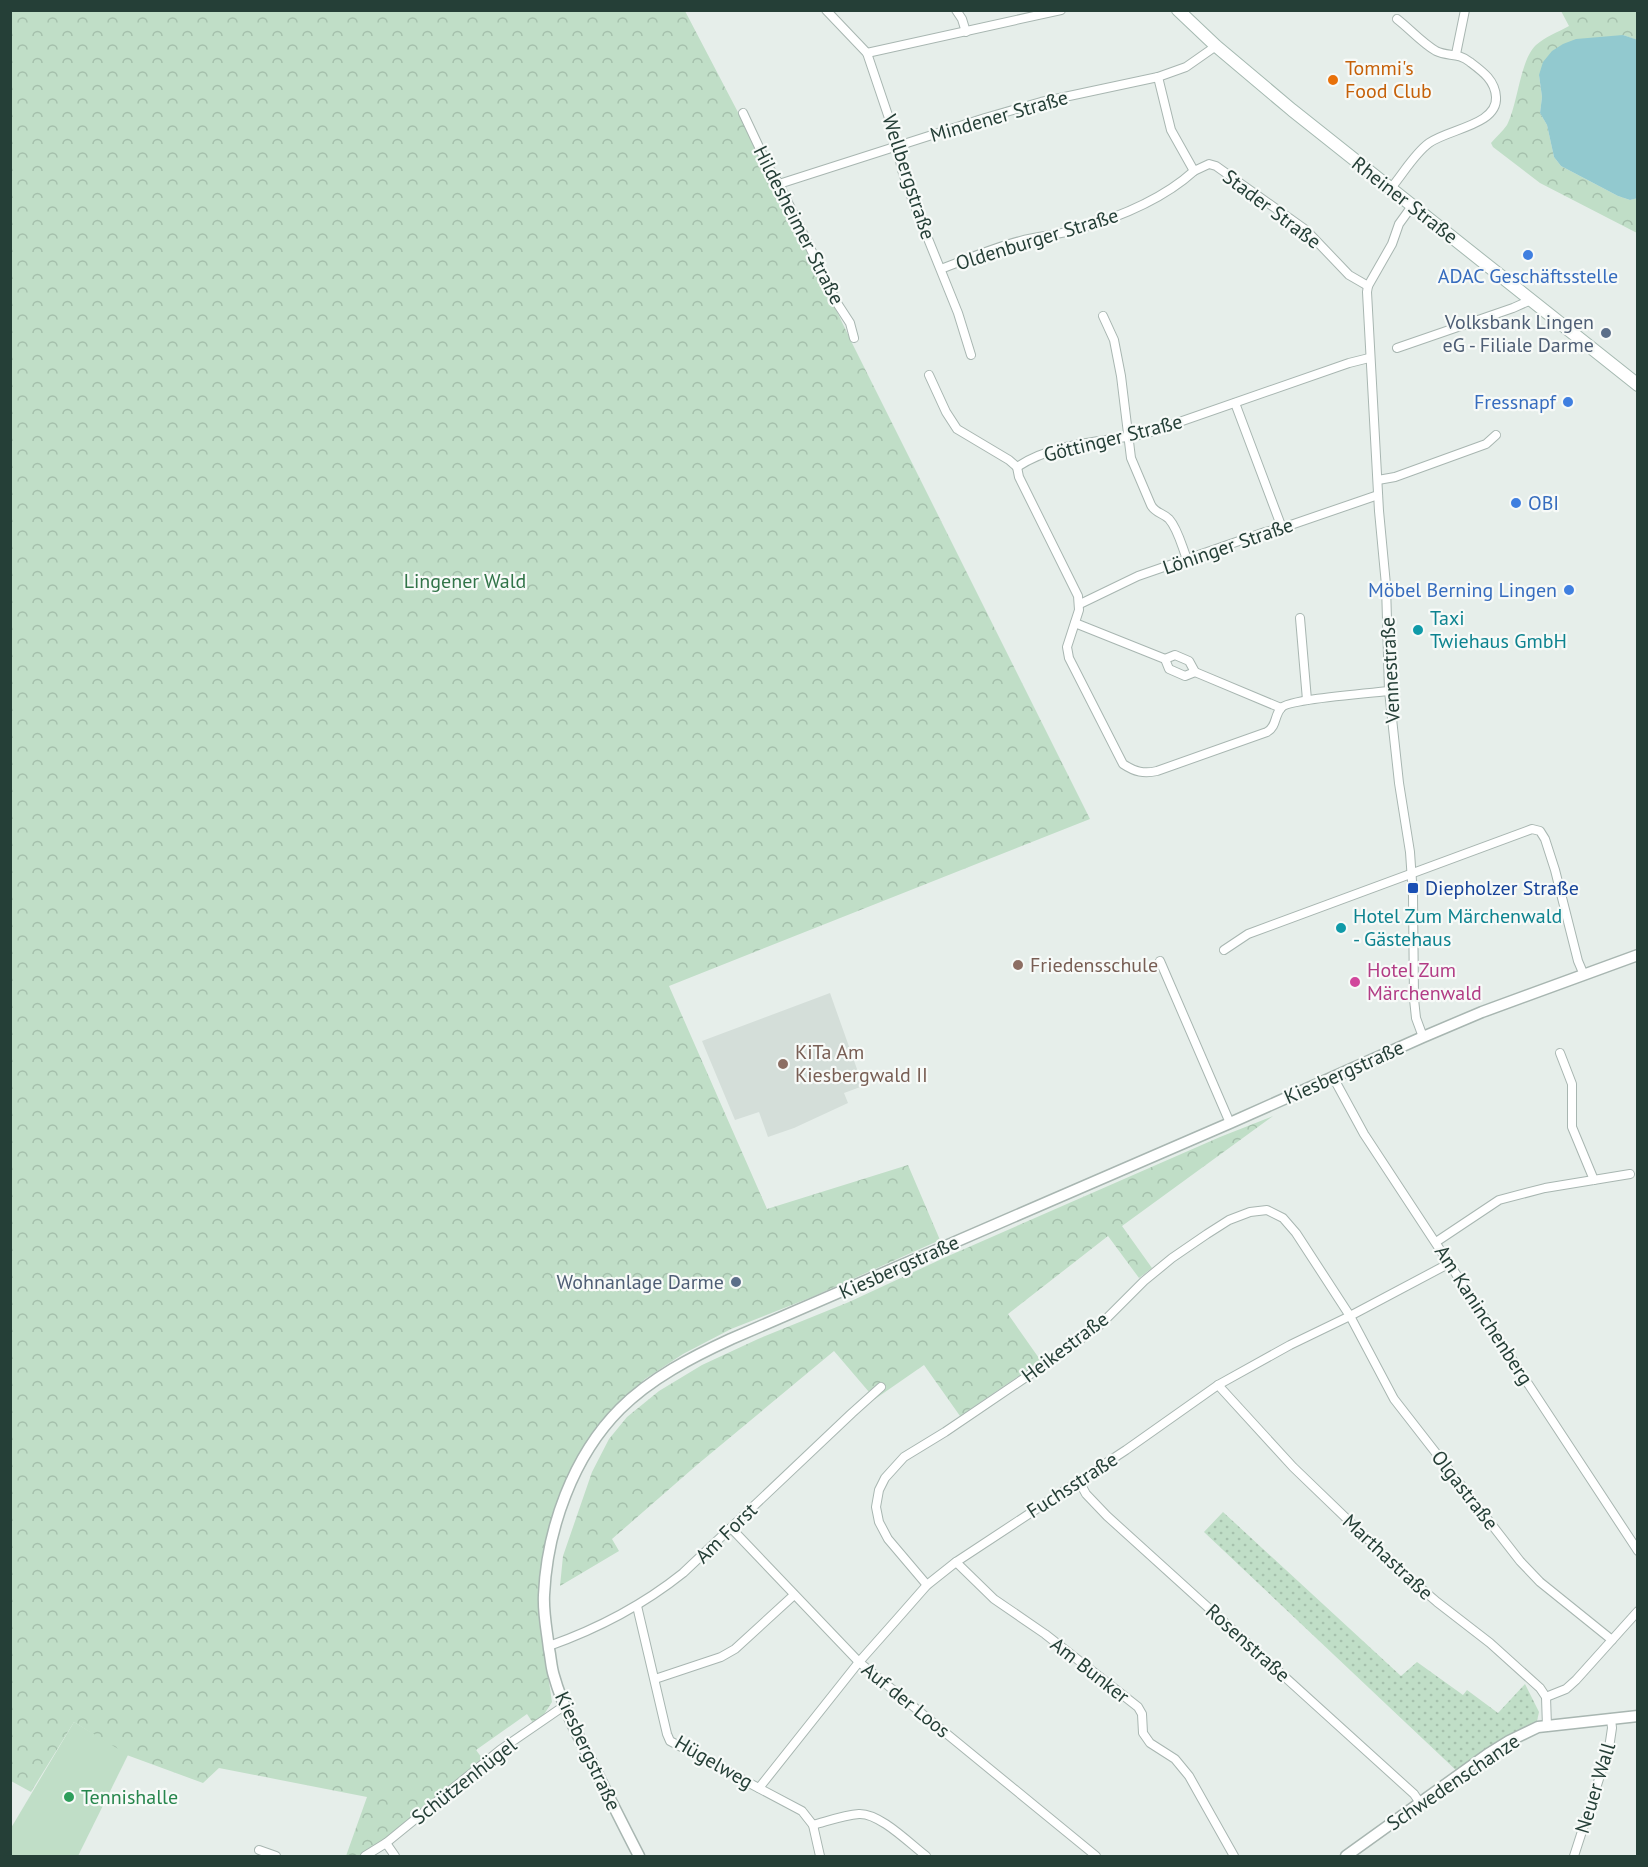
<svg xmlns="http://www.w3.org/2000/svg" width="1648" height="1867" font-family="'PT Sans',sans-serif">
	<style>
		.built { fill: #d4ded9 }
		.grass { fill: url(#grass-dots) }
		.forest { fill: url(#forest-crowns) }
		.pitch { fill: #c0dec7 }
		.water { fill: #92c9cf }
		.lines { fill: none; stroke-linecap: round; stroke-linejoin: round }
		.minor-casing { stroke: #a8b6b1; stroke-width: 10 }
		.tertiary-casing { stroke: #a8b6b1; stroke-width: 13 }
		.secondary-casing { stroke: #a5b9b1; stroke-width: 14 }
		.minor { stroke: #fff; stroke-width: 8 }
		.tertiary { stroke: #fff; stroke-width: 10 }
		.secondary { stroke: #fff; stroke-width: 12 }
		.food-dot { fill: #e8710a; stroke: #f7faf8; stroke-width: 2 }
		.shop-dot { fill: #3f7fe0; stroke: #f7faf8; stroke-width: 2 }
		.service-dot { fill: #5c6f8a; stroke: #f7faf8; stroke-width: 2 }
		.culture-dot { fill: #0f9aa8; stroke: #f7faf8; stroke-width: 2 }
		.transit-dot { fill: #1a4fb4; stroke: #f7faf8; stroke-width: 2 }
		.education-dot { fill: #8d6e63; stroke: #f7faf8; stroke-width: 2 }
		.hotel-dot { fill: #d1479c; stroke: #f7faf8; stroke-width: 2 }
		.leisure-dot { fill: #2e9e5b; stroke: #f7faf8; stroke-width: 2 }
		.labels { text-anchor: middle; dominant-baseline: central; stroke-width: 4.5; stroke-linejoin: round; paint-order: stroke }
		.food-label { font-size: 20px; fill: #c56008; stroke: #f7faf8; text-anchor: start }
		.street-label { font-size: 20px; fill: #253f37; stroke: #f7faf8 }
		.shop-label { font-size: 20px; fill: #366cbe; stroke: #f7faf8; text-anchor: end }
		.service-label { font-size: 20px; fill: #4e5e75; stroke: #f7faf8; text-anchor: end }
		.park-label { font-size: 20px; fill: #317448; stroke: #f7faf8 }
		.culture-label { font-size: 20px; fill: #0d838f; stroke: #f7faf8; text-anchor: start }
		.transit-label { font-size: 20px; fill: #164399; stroke: #f7faf8; text-anchor: start }
		.education-label { font-size: 20px; fill: #785e54; stroke: #f7faf8; text-anchor: start }
		.hotel-label { font-size: 20px; fill: #b23c85; stroke: #f7faf8; text-anchor: start }
		.leisure-label { font-size: 20px; fill: #27864d; stroke: #f7faf8; text-anchor: start }
	</style>
	<defs>
		<pattern id="grass-dots" width="8" height="8" patternUnits="userSpaceOnUse" patternTransform="scale(1.5)"><rect width="8" height="8" fill="#c0dec7"/><path d="M2 2h.1M6 6h.1" fill="none" stroke="#a5c0ac" stroke-width="1.8" stroke-linecap="round"/></pattern>
		<pattern id="forest-crowns" width="20" height="18" patternUnits="userSpaceOnUse" patternTransform="scale(1.5)"><rect width="20" height="18" fill="#c0dec7"/><path d="M2 6a3 3 0 1 1 6 0M12 15a3 3 0 1 1 6 0" fill="none" stroke="#a5c0ac"/></pattern>
	</defs>
	<rect width="100%" height="100%" fill="#e6eeea"/>
	<polygon class="built" points="830,993 863,1086 844,1093 848,1103 794,1128 768,1137 759,1112 735,1120 702,1041"/>
	<polygon class="grass" points="1223,1512 1401,1676 1417,1662 1463,1695 1467,1690 1498,1713 1525,1684 1539,1712 1537,1721 1527,1732 1459,1773 1204,1532"/>
	<g class="forest">
		<polygon points="11,11 685,11 775,183 853,345 1090,819 669,986 767,1209 908,1165 940,1240 812,1297 731,1329 683,1354 645,1379 615,1406 589,1441 561,1504 540,1621 552,1702 543,1716 533,1723 527,1714 476,1750 482,1758 398,1831 363,1856 346,1856 367,1797 219,1768 203,1783 124,1754 74,1722 31,1792 11,1781"/>
		<path d="M 1561,11 L 1637,11 L 1637,40 L 1623,35 L 1539,75 L 1542,97 L 1540,113 L 1547,125 L 1554,157 L 1561,166 L 1618,196 L 1630,200 L 1637,198 L 1637,233 L 1540,183 L 1493,147 L 1491,143 C 1496,137 1503,131 1507,125 C 1518,104 1520,60 1536,45 C 1545,37 1558,32 1569,26 Z"/>
		<polygon points="1273,1116 1122,1226 1152,1268 1139,1278 1108,1236 1008,1314 1041,1361 960,1416 924,1365 875,1399 834,1351 698,1464 612,1539 619,1551 560,1586 563,1556 592,1472 609,1439 627,1417 659,1391 702,1365 758,1339 849,1302 946,1257 1220,1137"/>
	</g>
	<polygon class="pitch" points="74,1722 128,1755 78,1856 11,1856 11,1828"/>
	<polygon class="water" points="1623,35 1638,40 1638,198 1630,200 1618,196 1561,166 1554,157 1547,125 1540,113 1542,97 1539,75 1543,62 1552,51 1563,44 1576,39"/>
	<g class="lines">
		<g class="minor-casing">
			<g id="minor">
				<polyline points="826,10 867,53 894,133 902,170 914,204 958,313 971,355"/>
				<polyline points="956,10 962,19 966,32"/>
				<polyline points="867,53 1061,10"/>
				<polyline points="1456,54 1465,10"/>
				<polyline points="1158,77 1171,130 1194,171 1209,164 1216,166 1306,230 1349,275 1368,286"/>
				<polyline points="743,113 768,166 779,184 837,303 850,323 854,338"/>
				<polyline points="779,184 985,118 1041,102 1158,77 1186,67 1216,46"/>
				<path d="M 1391,188 C 1403,174 1414,154 1429,143 C 1448,129 1498,125 1496,97 C 1495,80 1482,71 1470,62 C 1458,52 1448,57 1436,51 C 1422,43 1410,29 1397,19"/>
				<polyline points="1412,206 1399,224 1392,244 1368,286 1367,292 1379,511 1386,585 1389,691 1399,783 1410,852 1413,896 1414,999 1416,1018 1423,1037"/>
				<path d="M 941,269 C 967,259 993,248 1020,241 C 1038,236 1057,235 1075,230 C 1117,218 1161,201 1194,171"/>
				<path d="M 1103,316 L 1114,340 L 1121,376 L 1131,458 L 1151,505 C 1155,513 1163,513 1169,519 C 1178,529 1182,547 1187,559"/>
				<polyline points="1397,348 1513,308 1531,300"/>
				<path d="M 929,375 L 946,412 L 957,429 L 1009,460 L 1017,467 C 1055,442 1103,442 1145,434 L 1349,363 L 1369,358"/>
				<polyline points="1235,403 1282,528"/>
				<path d="M 1017,467 L 1019,477 L 1078,596 L 1079,610 L 1067,647 L 1069,658 L 1123,764 C 1135,772 1144,774 1157,771 L 1267,732 C 1277,726 1274,716 1281,708 C 1288,699 1373,693 1389,691"/>
				<polyline points="1378,480 1395,477 1486,444 1496,435"/>
				<polyline points="1080,604 1138,576 1265,532 1282,528 1378,495"/>
				<polyline points="1300,618 1307,700"/>
				<polyline points="1075,623 1165,659 1169,669 1185,676 1195,672"/>
				<polyline points="1165,659 1175,655 1189,661 1195,672 1281,708"/>
				<polyline points="1224,950 1248,934 1532,829 1540,831 1545,839 1555,870 1578,961 1584,975"/>
				<polyline points="1160,961 1230,1123"/>
				<polyline points="1560,1053 1572,1084 1572,1127 1594,1180"/>
				<polyline points="1333,1077 1364,1134 1638,1551"/>
				<polyline points="1436,1242 1499,1200 1545,1188 1630,1174"/>
				<polyline points="1218,1385 1293,1467 1401,1571 1437,1602 1490,1643 1540,1688 1546,1697 1547,1727"/>
				<polyline points="1079,1481 1086,1494 1107,1516 1414,1794 1420,1803"/>
				<polyline points="731,1528 859,1662 1096,1856"/>
				<polyline points="956,1562 994,1599 1045,1634 1138,1707 1142,1714 1143,1733 1150,1743 1175,1759 1189,1776 1234,1856"/>
				<polyline points="927,1585 888,1539 879,1522 876,1507 879,1490 885,1478 904,1457 945,1432 1063,1352 1100,1325 1144,1281 1172,1258 1207,1234 1229,1220 1250,1212 1267,1210 1283,1218 1296,1233 1350,1316 1394,1399 1520,1561 1540,1582 1612,1640"/>
				<polyline points="637,1606 667,1734 670,1741 802,1811 813,1825 820,1856"/>
				<path d="M 549,1646 C 597,1629 643,1605 683,1573 L 852,1413 L 881,1387"/>
				<polyline points="655,1679 721,1657 735,1649 794,1595"/>
				<polyline points="1546,1697 1566,1689 1576,1680 1638,1611"/>
				<polyline points="759,1788 859,1662 898,1618 927,1585 956,1562 1126,1450 1218,1385 1290,1345 1350,1316 1450,1263"/>
				<path d="M 813,1825 C 828,1821 844,1815 859,1814 C 880,1813 910,1844 926,1856"/>
				<polyline points="386,1843 395,1856"/>
				<polyline points="259,1850 276,1856"/>
				<polyline points="365,1856 386,1843 500,1750 564,1706"/>
				<polyline points="1574,1856 1609,1748 1612,1728 1611,1719"/>
			</g>
		</g>
		<g class="tertiary-casing">
			<g id="tertiary">
				<path d="M 639,1856 C 624,1827 609,1797 594,1767 C 579,1738 563,1708 554,1676 C 551,1667 551,1658 549,1649 C 547,1631 543,1613 544,1595 C 547,1529 573,1456 620,1409 C 651,1378 692,1357 731,1339 L 1230,1123 L 1423,1037 L 1482,1012 L 1638,955"/>
				<polyline points="1346,1856 1488,1754 1509,1741 1538,1727 1638,1716"/>
			</g>
		</g>
		<g class="secondary-casing">
			<polyline id="secondary" points="1178,10 1216,46 1292,110 1638,385"/>
		</g>
		<use href="#minor" class="minor"/>
		<use href="#tertiary" class="tertiary"/>
		<use href="#secondary" class="secondary"/>
	</g>
	<circle class="food-dot" cx="1333" cy="80" r="6"/>
	<g class="shop-dot">
		<circle cx="1528" cy="255" r="6"/>
		<circle cx="1568" cy="402" r="6"/>
		<circle cx="1516" cy="503" r="6"/>
		<circle cx="1569" cy="590" r="6"/>
	</g>
	<g class="service-dot">
		<circle cx="1606" cy="333" r="6"/>
		<circle cx="736" cy="1282" r="6"/>
	</g>
	<g class="culture-dot">
		<circle cx="1418" cy="630" r="6"/>
		<circle cx="1341" cy="928" r="6"/>
	</g>
	<rect class="transit-dot" x="1407" y="882" width="12" height="12" rx="3"/>
	<g class="education-dot">
		<circle cx="1018" cy="965" r="6"/>
		<circle cx="783" cy="1064" r="6"/>
	</g>
	<circle class="hotel-dot" cx="1355" cy="982" r="6"/>
	<circle class="leisure-dot" cx="69" cy="1797" r="6"/>
	<g class="labels">
		<g class="food-label">
			<text x="1345" y="68">Tommi's<tspan x="1345" dy="23">Food Club</tspan></text>
		</g>
		<g class="street-label">
			<text transform="translate(999 116) rotate(-16)">Mindener Straße</text>
			<text transform="translate(909 177) rotate(72)">Wellbergstraße</text>
			<text transform="translate(1405 200) rotate(38)">Rheiner Straße</text>
			<text transform="translate(1272 209) rotate(37)">Stader Straße</text>
			<text transform="translate(799 225) rotate(63)">Hildesheimer Straße</text>
			<text transform="translate(1037 239) rotate(-17)">Oldenburger Straße</text>
			<text transform="translate(1113 438) rotate(-14)">Göttinger Straße</text>
			<text transform="translate(1228 546) rotate(-19)">Löninger Straße</text>
			<text transform="translate(1390 670) rotate(-93)">Vennestraße</text>
			<text transform="translate(1344 1072) rotate(-24)">Kiesbergstraße</text>
			<text transform="translate(899 1267) rotate(-24)">Kiesbergstraße</text>
			<text transform="translate(1484 1315) rotate(57)">Am Kaninchenberg</text>
			<text transform="translate(1065 1347) rotate(-37)">Heikestraße</text>
			<text transform="translate(1072 1485) rotate(-33)">Fuchsstraße</text>
			<text transform="translate(1465 1490) rotate(52)">Olgastraße</text>
			<text transform="translate(726 1533) rotate(-44)">Am Forst</text>
			<text transform="translate(1388 1557) rotate(43)">Marthastraße</text>
			<text transform="translate(1248 1643) rotate(42)">Rosenstraße</text>
			<text transform="translate(1090 1670) rotate(38)">Am Bunker</text>
			<text transform="translate(906 1700) rotate(39)">Auf der Loos</text>
			<text transform="translate(588 1751) rotate(65)">Kiesbergstraße</text>
			<text transform="translate(714 1762) rotate(30)">Hügelweg</text>
			<text transform="translate(464 1781) rotate(-38)">Schützenhügel</text>
			<text transform="translate(1453 1782) rotate(-34)">Schwedenschanze</text>
			<text transform="translate(1595 1788) rotate(-73)">Neuer Wall</text>
		</g>
		<g class="shop-label">
			<text x="1528" y="276" text-anchor="middle">ADAC Geschäftsstelle</text>
			<text x="1556" y="402">Fressnapf</text>
			<text x="1528" y="503" text-anchor="start">OBI</text>
			<text x="1557" y="590">Möbel Berning Lingen</text>
		</g>
		<g class="service-label">
			<text x="1594" y="322">Volksbank Lingen<tspan x="1594" dy="23">eG - Filiale Darme</tspan></text>
			<text x="724" y="1282">Wohnanlage Darme</text>
		</g>
		<g class="park-label">
			<text x="465" y="581">Lingener Wald</text>
		</g>
		<g class="culture-label">
			<text x="1430" y="618">Taxi<tspan x="1430" dy="23">Twiehaus GmbH</tspan></text>
			<text x="1353" y="916">Hotel Zum Märchenwald<tspan x="1353" dy="23">- Gästehaus</tspan></text>
		</g>
		<g class="transit-label">
			<text x="1425" y="888">Diepholzer Straße</text>
		</g>
		<g class="education-label">
			<text x="1030" y="965">Friedensschule</text>
			<text x="795" y="1052">KiTa Am<tspan x="795" dy="23">Kiesbergwald II</tspan></text>
		</g>
		<g class="hotel-label">
			<text x="1367" y="970">Hotel Zum<tspan x="1367" dy="23">Märchenwald</tspan></text>
		</g>
		<g class="leisure-label">
			<text x="81" y="1797">Tennishalle</text>
		</g>
	</g>
	<rect width="1648" height="1867" fill="none" stroke="#253f37" stroke-width="24"/>
</svg>
